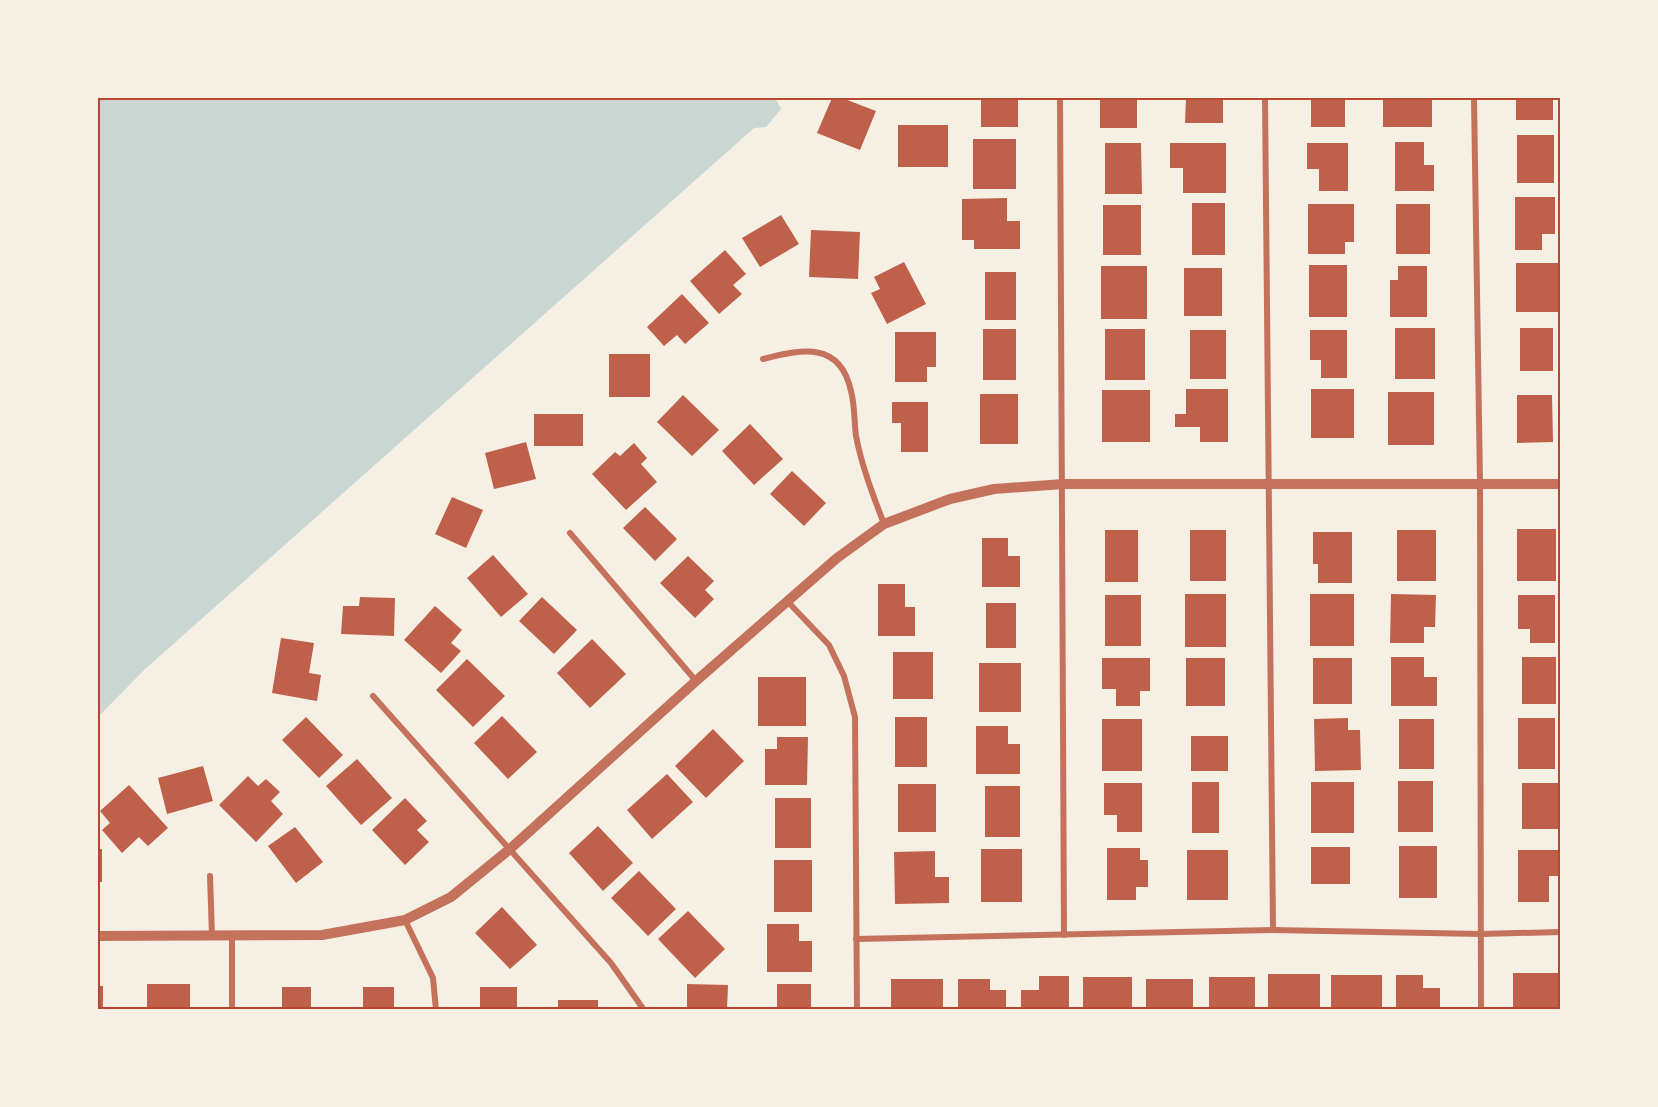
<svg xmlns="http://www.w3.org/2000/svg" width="1658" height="1107" font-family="Signika,sans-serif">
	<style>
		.water { fill: #c9d6d2 }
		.building { fill: #bf614a }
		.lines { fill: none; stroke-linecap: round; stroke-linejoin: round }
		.minor { stroke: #c5725c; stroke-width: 6 }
		.tertiary { stroke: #c5725c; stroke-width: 10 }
		.neatline { fill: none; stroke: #b5482f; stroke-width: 2 }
	</style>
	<rect width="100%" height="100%" fill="#f6efe4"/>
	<polygon class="water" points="98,98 775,98 781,109 766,127 754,128 144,670 98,717"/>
	<g class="building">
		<polygon points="832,98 842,98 876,111 860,150 817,133"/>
		<rect x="981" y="98" width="37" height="29"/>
		<rect x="1100" y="98" width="37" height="30"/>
		<polygon points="1186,98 1223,98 1223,123 1185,123"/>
		<rect x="1311" y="98" width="34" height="29"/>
		<rect x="1383" y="98" width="49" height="29"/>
		<rect x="1516" y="98" width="37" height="22"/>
		<rect x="898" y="125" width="50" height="42"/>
		<rect x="1517" y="135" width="37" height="48"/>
		<rect x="973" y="139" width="43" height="50"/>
		<polygon points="1395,142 1424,142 1424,165 1434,165 1434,191 1395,191"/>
		<polygon points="1105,143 1141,143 1142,194 1105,194"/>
		<polygon points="1170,143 1226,143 1226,193 1183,193 1183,168 1170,168"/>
		<polygon points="1307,143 1348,143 1348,191 1319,191 1319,169 1307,169"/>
		<polygon points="1515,197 1555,197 1555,234 1542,234 1542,250 1515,250"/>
		<polygon points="1007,198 1007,221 1020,221 1020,249 974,249 974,240 962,240 962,199"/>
		<rect x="1192" y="203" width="33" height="52"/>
		<polygon points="1308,204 1354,204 1354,242 1345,242 1345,254 1308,254"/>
		<rect x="1396" y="204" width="34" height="50"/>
		<rect x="1103" y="205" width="38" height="50"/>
		<polygon points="781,215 799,244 760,267 742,238"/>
		<polygon points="811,230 860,232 858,279 809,277"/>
		<polygon points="725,250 746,274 733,285 742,294 719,314 690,281"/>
		<polygon points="904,262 926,304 887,324 871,293 880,289 874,277"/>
		<rect x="1516" y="263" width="44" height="49"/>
		<rect x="1309" y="265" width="38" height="52"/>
		<rect x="1101" y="266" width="46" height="53"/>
		<polygon points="1398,266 1427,266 1427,317 1390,317 1390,280 1398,280"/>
		<rect x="1184" y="268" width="38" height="48"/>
		<rect x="985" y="272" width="31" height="48"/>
		<polygon points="682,294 709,323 685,344 677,335 664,346 647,327"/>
		<rect x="1395" y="328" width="40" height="51"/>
		<rect x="1520" y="328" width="33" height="43"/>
		<rect x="983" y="329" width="33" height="51"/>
		<rect x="1105" y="329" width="40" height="51"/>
		<rect x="1190" y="330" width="36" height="49"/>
		<polygon points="1310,330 1347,330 1347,378 1321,378 1321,360 1310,360"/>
		<polygon points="895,332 936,332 936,367 927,367 927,382 895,382"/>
		<rect x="609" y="354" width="41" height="43"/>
		<polygon points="1186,389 1228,389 1228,442 1200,442 1200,427 1175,427 1175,414 1186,414"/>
		<rect x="1311" y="389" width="43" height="49"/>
		<rect x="1102" y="390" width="48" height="52"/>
		<rect x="1388" y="392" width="46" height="53"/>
		<rect x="980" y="394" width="38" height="50"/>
		<polygon points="683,395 719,430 692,456 657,422"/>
		<polygon points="1517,395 1552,395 1553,442 1517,443"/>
		<polygon points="892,402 928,402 928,452 901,452 901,423 892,423"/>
		<rect x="534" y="414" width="49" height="32"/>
		<polygon points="750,424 783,459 754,485 722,451"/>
		<polygon points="526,442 536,479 494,489 485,453"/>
		<polygon points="634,443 647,458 641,464 657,482 626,510 592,474 615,452 620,456"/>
		<polygon points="792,471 826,503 804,526 770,494"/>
		<polygon points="452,497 483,510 466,548 435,534"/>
		<polygon points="645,507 677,539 655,561 623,528"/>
		<rect x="1517" y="529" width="39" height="52"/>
		<rect x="1105" y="530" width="33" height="52"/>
		<rect x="1190" y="530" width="36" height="51"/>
		<rect x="1397" y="530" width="39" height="51"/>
		<polygon points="1313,532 1352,532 1352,583 1318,583 1318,564 1313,564"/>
		<polygon points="982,538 1008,538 1008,556 1020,556 1020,587 982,587"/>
		<polygon points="493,555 528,594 501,617 467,578"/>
		<polygon points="688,556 714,581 705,590 714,599 695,618 660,583"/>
		<polygon points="878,584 905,584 905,607 915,607 915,636 878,636"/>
		<rect x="1185" y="594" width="41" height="53"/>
		<rect x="1310" y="594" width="44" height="52"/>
		<polygon points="1391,594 1436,595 1435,627 1424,627 1424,643 1390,643"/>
		<rect x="1105" y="595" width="36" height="51"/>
		<polygon points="1518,595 1555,595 1555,643 1530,643 1530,629 1518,629"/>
		<polygon points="360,597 395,598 394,636 341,634 343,606 359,606"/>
		<polygon points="542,597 577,630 554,654 519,621"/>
		<rect x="986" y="603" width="30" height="45"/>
		<polygon points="435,606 462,630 451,643 461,651 441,673 404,640"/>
		<polygon points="281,638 314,643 309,673 321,675 317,701 272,693"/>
		<polygon points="592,639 626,674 590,708 557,673"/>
		<rect x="893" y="652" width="40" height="47"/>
		<polygon points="1391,657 1424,657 1424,677 1437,677 1437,706 1391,706"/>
		<rect x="1522" y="657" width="34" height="47"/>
		<polygon points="1102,658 1150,658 1150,691 1140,691 1140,706 1116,706 1116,689 1102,689"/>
		<rect x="1186" y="658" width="39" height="48"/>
		<rect x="1313" y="658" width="39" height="46"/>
		<polygon points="467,659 505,696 473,727 436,690"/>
		<rect x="979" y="663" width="42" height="49"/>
		<rect x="758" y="677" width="48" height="49"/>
		<polygon points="502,716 537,752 508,779 474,743"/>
		<polygon points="306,717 343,755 319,778 282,740"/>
		<rect x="895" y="717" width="32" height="50"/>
		<polygon points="1348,718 1348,730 1360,730 1361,770 1315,771 1314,719"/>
		<rect x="1518" y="718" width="37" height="51"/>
		<rect x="1102" y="719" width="40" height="52"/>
		<rect x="1399" y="719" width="35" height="50"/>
		<polygon points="976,726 1008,726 1008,744 1020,744 1020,774 976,774"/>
		<polygon points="713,729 744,761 706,798 675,766"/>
		<rect x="1191" y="736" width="37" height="35"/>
		<polygon points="777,737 808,737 807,785 765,785 765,749 777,749"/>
		<polygon points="357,759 392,798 361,825 326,786"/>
		<polygon points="203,766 213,801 167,814 158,778"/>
		<polygon points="667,774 693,802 652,839 627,810"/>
		<polygon points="248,776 258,786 266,779 280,792 271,801 283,814 256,842 219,805"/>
		<rect x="1398" y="781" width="35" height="51"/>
		<rect x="1192" y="782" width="27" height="51"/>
		<rect x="1311" y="782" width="43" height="51"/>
		<polygon points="1104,783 1142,783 1142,832 1117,832 1117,815 1104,815"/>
		<rect x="1522" y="783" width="38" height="46"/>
		<rect x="898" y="784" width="38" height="48"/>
		<polygon points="129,785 168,828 148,846 139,837 122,853 102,830 110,823 100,811"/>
		<rect x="985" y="786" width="35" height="51"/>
		<polygon points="405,798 427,821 417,830 429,842 405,865 372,830"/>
		<rect x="775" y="798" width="36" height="50"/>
		<polygon points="598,826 633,863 603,891 569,853"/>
		<polygon points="295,827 323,862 296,883 268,846"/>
		<rect x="1399" y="846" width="38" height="52"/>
		<rect x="1311" y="847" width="39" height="37"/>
		<polygon points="1107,848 1140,848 1140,860 1148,860 1148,887 1136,887 1136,900 1107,900"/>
		<rect x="98" y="849" width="4" height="33"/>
		<rect x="981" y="849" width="41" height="53"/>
		<rect x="1187" y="850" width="41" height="50"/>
		<polygon points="1518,850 1560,850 1560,876 1549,876 1549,902 1518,902"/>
		<polygon points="935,851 935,877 949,877 949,903 895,904 894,852"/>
		<rect x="774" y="860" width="38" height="52"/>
		<polygon points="639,871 676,909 648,936 611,898"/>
		<polygon points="502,907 537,945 510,969 475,933"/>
		<polygon points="688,911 725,949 695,978 658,939"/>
		<polygon points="767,924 799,924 799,941 812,941 812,972 767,972"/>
		<rect x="1513" y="973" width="47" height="37"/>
		<rect x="1268" y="974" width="52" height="36"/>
		<rect x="1331" y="975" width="51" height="35"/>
		<polygon points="1396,975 1423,975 1423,988 1440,988 1440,1010 1396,1010"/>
		<polygon points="1039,976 1069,976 1069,1010 1021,1010 1021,990 1039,990"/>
		<rect x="1083" y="977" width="49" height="33"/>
		<rect x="1209" y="977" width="46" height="33"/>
		<rect x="891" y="979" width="52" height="31"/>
		<polygon points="958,979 990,979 990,990 1006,990 1006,1010 958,1010"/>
		<rect x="1146" y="979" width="47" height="31"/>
		<rect x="147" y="984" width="43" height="26"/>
		<polygon points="687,984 728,985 727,1010 687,1010"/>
		<rect x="777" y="984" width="34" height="26"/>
		<rect x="98" y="986" width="5" height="24"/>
		<rect x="282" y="987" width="29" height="23"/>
		<rect x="363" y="987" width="31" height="23"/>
		<rect x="480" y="987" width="37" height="23"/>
		<rect x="558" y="1000" width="40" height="10"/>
	</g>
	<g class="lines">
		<g class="minor">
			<polyline points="1060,98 1064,935"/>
			<polyline points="1265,98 1273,930"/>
			<polyline points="1474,98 1480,483 1481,1010"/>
			<path d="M 763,359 C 802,349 840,341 851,391 C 855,406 854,421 856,436 C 862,467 873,495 884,524"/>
			<polyline points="570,533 696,681"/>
			<polyline points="788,602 829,645 844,676 855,717 857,1010"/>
			<polyline points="373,696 611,963 644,1010"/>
			<polyline points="210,876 212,936"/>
			<polyline points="405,920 433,978 436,1010"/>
			<polyline points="232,936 232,1010"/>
			<polyline points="856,939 1273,930 1481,934 1560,932"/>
		</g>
		<polyline class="tertiary" points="98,936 322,935 405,920 451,897 510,849 696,681 837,558 884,524 950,499 994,489 1063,484 1560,484"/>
	</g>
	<rect width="1658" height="1107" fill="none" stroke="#f6efe4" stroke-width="198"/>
	<rect x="99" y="99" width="1460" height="909" class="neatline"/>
</svg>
